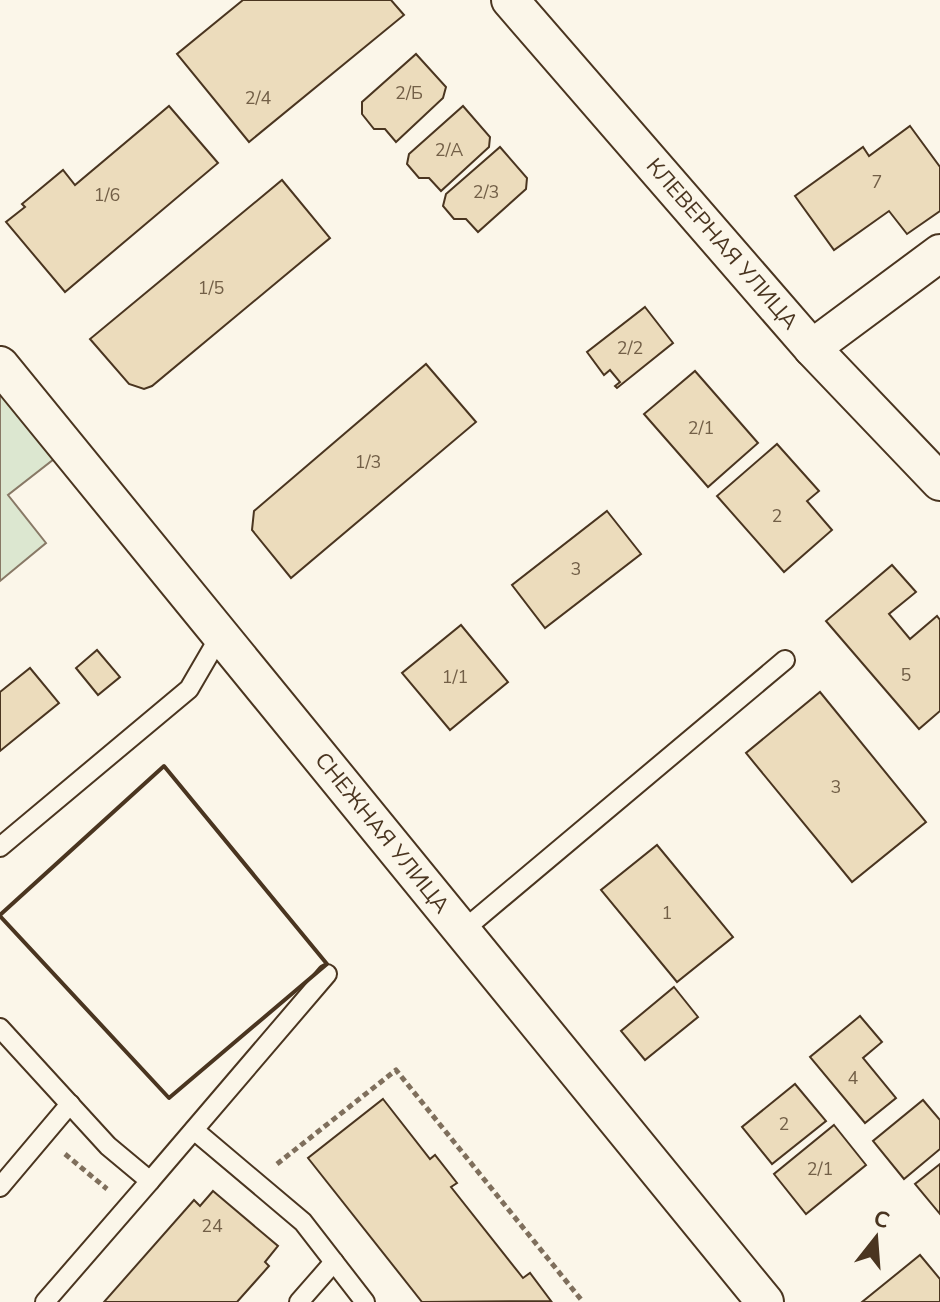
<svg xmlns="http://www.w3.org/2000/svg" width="940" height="1302" font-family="'Nunito Sans',sans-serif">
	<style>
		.green { fill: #dce7d0; stroke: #887966; stroke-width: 2 }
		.building { fill: #ecdcbc; stroke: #4a3520; stroke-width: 2 }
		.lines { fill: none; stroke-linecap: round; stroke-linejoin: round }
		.service-casing { stroke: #4a3520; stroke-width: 22 }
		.minor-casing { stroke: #4a3520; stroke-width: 40 }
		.path { stroke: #7f6f5c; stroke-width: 5; stroke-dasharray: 6 4; stroke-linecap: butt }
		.service { stroke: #fbf6e9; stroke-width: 18 }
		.minor { stroke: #fbf6e9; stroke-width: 36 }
		.wall { stroke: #4a3520; stroke-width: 4 }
		.labels { text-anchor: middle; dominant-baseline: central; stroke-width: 6; stroke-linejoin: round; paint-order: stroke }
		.number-label { font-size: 18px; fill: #725f47 }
		.street-label { font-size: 22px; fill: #4a3520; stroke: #fbf6e9 }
	</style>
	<rect width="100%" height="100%" fill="#fbf6e9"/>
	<polygon class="green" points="0,393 54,459 8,495 46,543 0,581"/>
	<g class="building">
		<polygon points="243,0 391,0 404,15 249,142 177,54"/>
		<polygon points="416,54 446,87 443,98 396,142 385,129 374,129 362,114 362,102"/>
		<polygon points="169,106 218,163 65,292 6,222 25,207 22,204 63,170 75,185"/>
		<polygon points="463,106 490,137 489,147 441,191 429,178 419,178 407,164 409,154"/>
		<polygon points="910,126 940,167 940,211 907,234 889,211 834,250 795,196 863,147 869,156"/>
		<polygon points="500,147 527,178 526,189 478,232 466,219 454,219 443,206 446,194"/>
		<polygon points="282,180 330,238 152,386 144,389 129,384 90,339"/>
		<polygon points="645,307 673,343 617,388 615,386 620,382 610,370 604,375 587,352"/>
		<polygon points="426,364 476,422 291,578 252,530 254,511"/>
		<polygon points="695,371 758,443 708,487 644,414"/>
		<polygon points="777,444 819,491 807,501 832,530 784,572 717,496"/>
		<polygon points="607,511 641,554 545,628 512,585"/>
		<polygon points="892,565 916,592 889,614 910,639 937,616 940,620 940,711 919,729 826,621"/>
		<polygon points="461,625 508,682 450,730 402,673"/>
		<polygon points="97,650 120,677 98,695 76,668"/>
		<polygon points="30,668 59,703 0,751 0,692"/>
		<polygon points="820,692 926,822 852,882 746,753"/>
		<polygon points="657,845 733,937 677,982 601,890"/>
		<polygon points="674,987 698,1017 645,1060 621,1031"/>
		<polygon points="860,1016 882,1042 863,1058 896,1098 865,1123 810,1057"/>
		<polygon points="795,1084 826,1121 772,1164 742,1127"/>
		<polygon points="383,1099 430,1159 435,1155 457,1183 451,1187 523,1278 530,1273 551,1301 422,1302 308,1158"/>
		<polygon points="923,1100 940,1120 940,1149 904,1179 873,1141"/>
		<polygon points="834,1125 866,1165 806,1214 774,1174"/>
		<polygon points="940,1164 940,1214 915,1184"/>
		<polygon points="213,1191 278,1246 265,1262 269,1266 237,1302 104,1302 194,1200 200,1206"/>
		<polygon points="920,1255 940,1279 940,1302 862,1302"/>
	</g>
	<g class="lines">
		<g class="service-casing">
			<g id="service">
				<polyline points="0,847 189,689 221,634"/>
				<polyline points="461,932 785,660"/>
				<polyline points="0,1028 108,1146 150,1181 45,1302"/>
				<polyline points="194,1130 303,1222 365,1302"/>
				<polyline points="150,1181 327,974"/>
				<polyline points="0,1187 70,1104"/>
				<polyline points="299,1302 334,1262"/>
			</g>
		</g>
		<g class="minor-casing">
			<g id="minor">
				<polyline points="510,0 812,348 940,482"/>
				<polyline points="812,348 940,253"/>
				<polyline points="0,365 765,1302"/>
			</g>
		</g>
		<g class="path">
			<polyline points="65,1154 107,1189"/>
			<polyline points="277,1164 396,1070 583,1302"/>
		</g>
		<use href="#service" class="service"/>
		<use href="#minor" class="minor"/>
		<polyline class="wall" points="0,915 164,766 327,964 169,1098 0,916"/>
	</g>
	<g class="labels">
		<g class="number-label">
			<text x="409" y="93">2/Б</text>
			<text x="258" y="98">2/4</text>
			<text x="449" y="150">2/А</text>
			<text x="877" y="182">7</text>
			<text x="486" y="192">2/3</text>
			<text x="107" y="195">1/6</text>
			<text x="211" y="288">1/5</text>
			<text x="630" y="348">2/2</text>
			<text x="701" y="428">2/1</text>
			<text x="368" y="462">1/3</text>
			<text x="777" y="516">2</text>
			<text x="576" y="569">3</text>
			<text x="906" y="675">5</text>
			<text x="455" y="677">1/1</text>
			<text x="836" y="787">3</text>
			<text x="667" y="913">1</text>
			<text x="853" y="1078">4</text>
			<text x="784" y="1124">2</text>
			<text x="820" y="1169">2/1</text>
			<text x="212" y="1226">24</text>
		</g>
		<g class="street-label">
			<text transform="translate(722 244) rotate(49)">КЛЕВЕРНАЯ УЛИЦА</text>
			<text transform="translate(382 833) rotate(51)">СНЕЖНАЯ УЛИЦА</text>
		</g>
	</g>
	<g transform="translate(876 1238) rotate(17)" stroke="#fbf6e9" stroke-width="6" paint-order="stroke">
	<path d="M0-6L14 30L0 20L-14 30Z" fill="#4a3520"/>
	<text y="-12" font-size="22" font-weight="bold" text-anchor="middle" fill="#4a3520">С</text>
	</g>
</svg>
